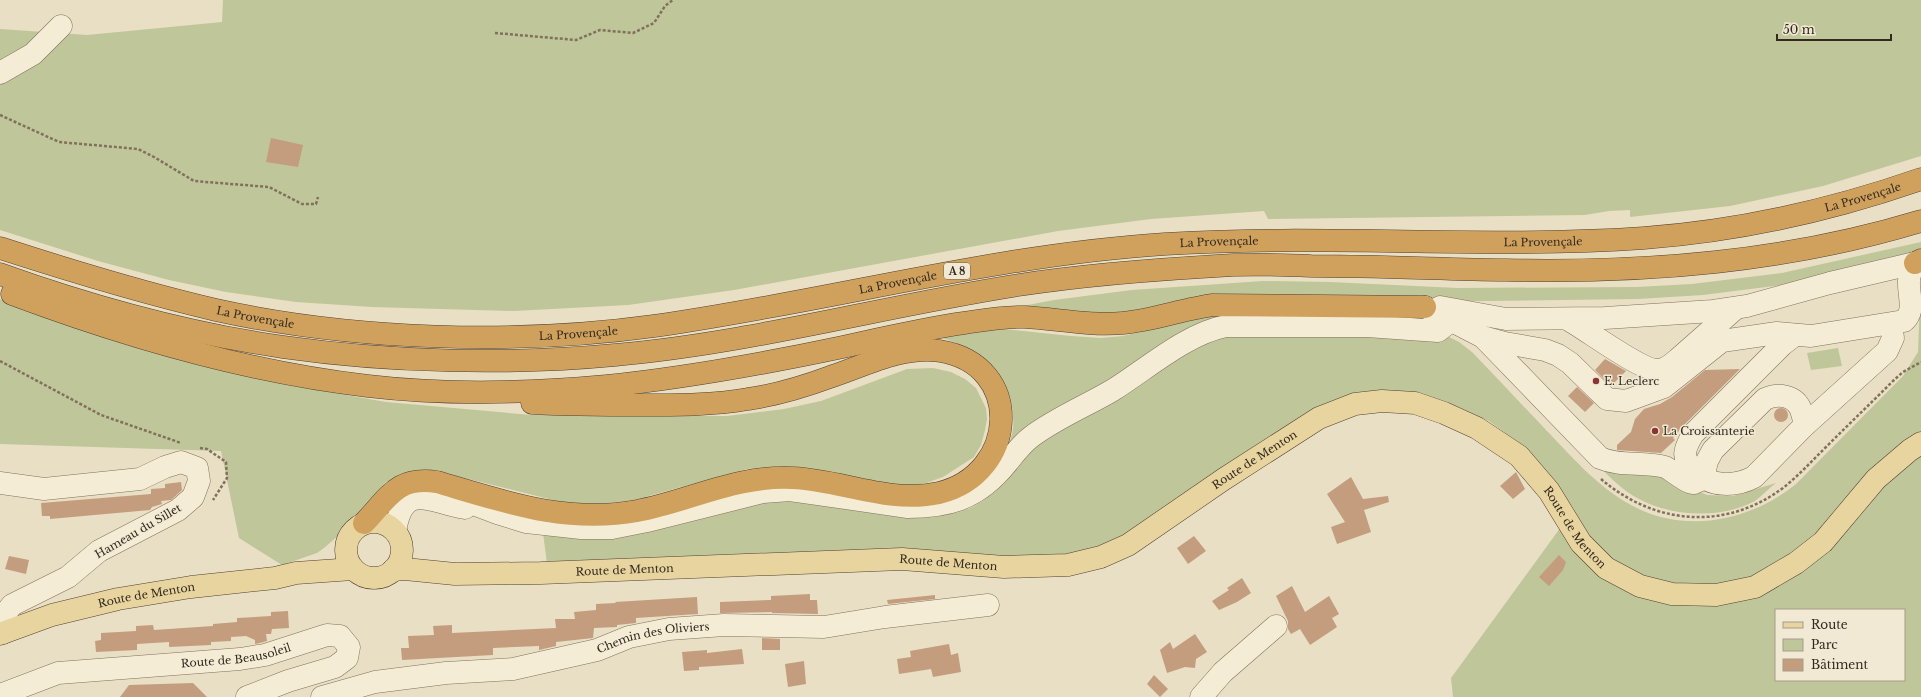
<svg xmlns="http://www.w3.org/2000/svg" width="1921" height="697" font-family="'Libre Baskerville',serif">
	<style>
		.green { fill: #bfc699; fill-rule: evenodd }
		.building { fill: #c39d7e }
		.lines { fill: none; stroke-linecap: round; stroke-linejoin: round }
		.minor-casing { stroke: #81715c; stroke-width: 23 }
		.major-casing { stroke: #504030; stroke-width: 23 }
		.highway-casing { stroke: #504030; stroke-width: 23 }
		.path { stroke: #81715c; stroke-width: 2.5; stroke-dasharray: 3 2; stroke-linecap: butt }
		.minor { stroke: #f5ecd6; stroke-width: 22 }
		.major { stroke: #e8d49f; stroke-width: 22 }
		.highway { stroke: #d0a15d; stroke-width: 22 }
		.poi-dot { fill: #8a3533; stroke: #f1e9d3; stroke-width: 1.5 }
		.labels { text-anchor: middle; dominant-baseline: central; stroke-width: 3; stroke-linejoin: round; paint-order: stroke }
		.shield { fill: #f1e9d3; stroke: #6c6355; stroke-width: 1 }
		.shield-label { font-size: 10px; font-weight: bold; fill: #33291f }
		.street-label { font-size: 11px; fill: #33291f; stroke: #f1e9d3 }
		.poi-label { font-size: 11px; fill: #33291f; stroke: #f1e9d3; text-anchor: start }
	</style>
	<rect width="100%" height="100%" fill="#e9dfc4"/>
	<g class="green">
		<polygon points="223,0 1921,0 1921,156 1823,186 1730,206 1630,217 1630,210 1609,211 1585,215 1268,219 1264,211 1151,219 1058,231 734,290 628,305 514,311 372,307 296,302 226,292 169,280 98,261 0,230 0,29 87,35 222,22"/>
		<polygon points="1921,242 1921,252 1789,284 1703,295 1638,299 1165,305 1099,316 1017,307 1054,300 1132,290 1263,281 1330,282 1458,288 1637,287 1692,284 1782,273"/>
		<path d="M 1921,276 L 1921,697 L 1453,697 L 1451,678 L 1574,509 L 1548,475 L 1518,442 L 1489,421 L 1461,408 L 1439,400 L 1377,395 L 1134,532 L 1099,547 L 1050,560 L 547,563 L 543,533 L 765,502 C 775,501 786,500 795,501 C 847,506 933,531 978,504 C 996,493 1008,477 1021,461 L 1007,450 C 1009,443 1012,436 1013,429 C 1017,379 984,350 939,337 L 970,330 L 1003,329 L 1071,336 L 1101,338 L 1123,336 L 1195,319 L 1232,313 L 1435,330 L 1459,342 L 1472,352 C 1497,378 1522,405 1547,431 C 1573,458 1598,487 1631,505 C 1685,535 1750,521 1796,484 L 1903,376 L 1918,352 ZM 1776,610 L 1904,610 L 1904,680 L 1776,680 Z"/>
		<polygon points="0,299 20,307 213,368 306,388 386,402 531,415 727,416 784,409 821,401 907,369 933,368 951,372 965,379 976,388 986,408 987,419 985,430 981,445 974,457 943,477 926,483 906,486 886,484 805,467 778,466 747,469 634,500 599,504 561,502 452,475 404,474 386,482 374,495 361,511 345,524 340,534 324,548 317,553 282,565 239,538 221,451 0,444"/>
		<polygon points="1838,348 1842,366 1811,370 1807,353"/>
		<path d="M 1592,459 L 1655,471 L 1707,495 L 1733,496 L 1776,483 C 1769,488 1762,496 1755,501 C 1721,519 1673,517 1639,499 C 1621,490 1606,473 1592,459 Z"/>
	</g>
	<g class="building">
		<polygon points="271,138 303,145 298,167 266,162"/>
		<polygon points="1605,359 1626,371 1611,386 1595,370"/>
		<polygon points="1740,369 1684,425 1673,438 1675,440 1661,453 1617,450 1617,445 1631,432 1635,419 1644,409 1660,404 1672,397 1705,370"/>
		<polygon points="1577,387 1594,403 1585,412 1568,396"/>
		<circle cx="1781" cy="415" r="7"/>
		<polygon points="1516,472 1525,489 1513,499 1500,486"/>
		<polygon points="1351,477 1363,499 1388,496 1389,502 1364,510 1371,532 1337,544 1331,527 1345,522 1327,494"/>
		<polygon points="181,482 182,490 171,500 161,501 162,504 152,507 150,510 50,519 50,516 42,516 41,503 151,494 151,489 165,488 165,484"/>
		<polygon points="1194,536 1206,551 1188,564 1177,548"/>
		<polygon points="1559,555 1566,562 1563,570 1549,586 1539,577"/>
		<polygon points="9,556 29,560 26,574 5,569"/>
		<polygon points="1242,578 1251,593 1237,602 1219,610 1212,601 1229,590 1227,588"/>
		<polygon points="1292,586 1305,612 1329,596 1339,614 1332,618 1337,627 1310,645 1300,629 1291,634 1288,629 1288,621 1276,596"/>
		<polygon points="810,594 810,600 817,600 818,614 772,613 772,612 720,613 720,602 771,600 771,596"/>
		<polygon points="935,595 935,599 888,604 887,600"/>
		<polygon points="697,597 698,614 636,618 636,623 617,625 617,627 594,628 593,638 556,642 556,646 539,650 539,646 493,648 493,655 402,660 401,648 409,648 408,636 434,635 433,626 452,625 452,633 556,628 555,619 575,619 574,612 596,610 596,604 616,603 615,602"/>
		<polygon points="288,611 289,628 272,629 271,634 266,634 267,641 260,643 255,644 255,640 246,636 231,637 231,641 211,642 211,645 169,647 169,642 137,644 137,650 96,652 95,641 101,640 101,633 136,631 136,626 153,625 154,630 213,626 213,624 237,622 237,618 271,616 271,612"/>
		<polygon points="1195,634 1207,652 1196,659 1195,668 1185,667 1167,673 1160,650 1170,642 1173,649"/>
		<polygon points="762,638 780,639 780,650 762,650"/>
		<polygon points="949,644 951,655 958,653 961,672 933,677 931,669 899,674 897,659 911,657 910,651"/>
		<polygon points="742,649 744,664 699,667 699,670 684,671 682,652 707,650 707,653"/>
		<polygon points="804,661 806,684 788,687 785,664"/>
		<polygon points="1154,675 1168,689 1160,697 1147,684"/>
		<polygon points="193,683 207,697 120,697 129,685"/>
	</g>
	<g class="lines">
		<g class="minor-casing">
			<g id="minor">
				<polyline points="0,73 33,54 61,26"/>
				<path d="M 1425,307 L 1483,337 L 1600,458 C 1621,467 1643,461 1665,467 C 1672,470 1688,484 1694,483 C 1697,482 1700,480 1703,479 L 1707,461 L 1713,450 L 1765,399 C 1778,393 1795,395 1801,410 C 1803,415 1804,421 1804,426 L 1754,477 C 1735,487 1711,487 1696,472 C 1681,458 1683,451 1693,434 L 1782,345 L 1795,335"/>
				<polyline points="1440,307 1506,319 1605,318 1713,311 1747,306 1830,283 1915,263"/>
				<path d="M 1567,319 C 1586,329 1642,372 1659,370 C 1667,369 1672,364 1678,359 L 1736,308"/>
				<path d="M 1483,337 L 1505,343 L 1545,350 L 1558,355 L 1570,363 L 1607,399 L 1626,401 L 1664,387 L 1722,341 L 1777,333 L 1811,336 L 1904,321 C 1916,311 1908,295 1909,281 C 1909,275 1912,269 1915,263"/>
				<polyline points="1804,426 1887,351 1893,338 1891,324"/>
				<polyline points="0,483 44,489 140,479 165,467 181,462 197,468 199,481 193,497 178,510 99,551 68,577 12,605 5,614 3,633"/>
				<path d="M 450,495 L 497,513 L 526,522 L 581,528 L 612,528 L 647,521 L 763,492 L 790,490 L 908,507 C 947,507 974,500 1001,470 C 1011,459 1019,446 1031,437 C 1056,418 1086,406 1113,390 C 1148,368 1186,334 1226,326 L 1367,326 L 1438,331 L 1452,320"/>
				<path d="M 395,531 C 404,480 429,502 465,508"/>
				<path id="s1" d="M 0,695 L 58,673 L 240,659 L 265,655 L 327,635 L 340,636 L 349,647 L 347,658 L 335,667 L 288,681 L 247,697"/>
				<path id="s2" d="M 322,697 L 375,682 L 446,673 L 513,669 L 597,650 L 629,637 L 669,629 L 724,625 L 824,627 L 885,617 L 988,605"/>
				<polyline points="1201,697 1223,672 1276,626"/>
			</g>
		</g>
		<g class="major-casing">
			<g id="major">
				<circle cx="374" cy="550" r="28"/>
				<path id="s3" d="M 393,570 L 405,569 L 455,574 L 541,573 L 902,559 L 1004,567 L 1068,565 L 1101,557 L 1128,545 L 1224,479 L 1319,418 L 1355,404 L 1382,401 L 1415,403 L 1444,413 L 1477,428 L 1519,456 L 1549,491 L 1581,543 L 1606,568 L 1640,586 L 1672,594 L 1716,595 L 1755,587 L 1796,563 L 1823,542 L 1876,479 L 1910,450 L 1921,443"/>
				<path id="s4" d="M 0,634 L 52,615 L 118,599 L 191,587 L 275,578 L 296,573 L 353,569"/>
			</g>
		</g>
		<g class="highway-casing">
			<g id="highway">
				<path id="s5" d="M 0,248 C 71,271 143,293 216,310 C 352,340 516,345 654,326 C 825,302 993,255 1165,244 C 1325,234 1485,249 1644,238 C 1739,231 1832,210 1921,179"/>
				<polyline points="1915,263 1921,260"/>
				<path d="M 0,274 C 92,307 187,333 283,347 C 388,362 509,365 615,355 C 751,343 884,306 1019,285 C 1090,274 1161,269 1233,265 C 1259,264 1285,265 1311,266 C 1376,266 1441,269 1506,270 C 1647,273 1786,262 1921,221"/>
				<path d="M 12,294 C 127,337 246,372 368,386 C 444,395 531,393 607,386 C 684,378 762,364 838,348 C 880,339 922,329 964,323 C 984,320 1005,316 1025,317 C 1058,319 1090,326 1123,323 C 1154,320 1183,309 1213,305 L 1425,307"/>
				<path d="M 364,523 C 389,497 397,476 437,482 C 505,502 566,524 637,511 C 690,501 737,475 793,478 C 841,480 889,504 939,493 C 1018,474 1025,365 940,351 C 903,345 864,366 830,377 C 803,387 776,395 748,399 C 714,405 680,405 646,405 C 608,405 570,405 532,403"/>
			</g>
		</g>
		<g class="path">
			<polyline points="495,33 576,40 600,30 633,33 654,23 665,6 673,0"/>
			<polyline points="0,115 59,142 138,149 154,157 194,181 269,187 302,204 316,204 318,197"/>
			<polyline points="0,361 101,415 181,443"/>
			<polyline points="200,448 207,449 226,462 227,478 213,500"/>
			<path d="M 1601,479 C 1655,525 1725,531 1783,488 C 1798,476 1811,462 1825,448 C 1848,425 1871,403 1894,380 L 1903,372 L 1921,362"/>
		</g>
		<use href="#minor" class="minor"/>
		<use href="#major" class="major"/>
		<use href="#highway" class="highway"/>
	</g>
	<g class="poi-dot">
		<circle cx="1596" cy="381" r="4"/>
		<circle cx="1655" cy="431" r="4"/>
	</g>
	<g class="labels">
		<rect class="shield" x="944" y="263" width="26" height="16" rx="3"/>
		<g class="shield-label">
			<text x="957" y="271">A 8</text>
		</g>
		<g class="street-label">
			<text stroke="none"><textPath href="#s5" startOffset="1885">La Provençale</textPath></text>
			<text stroke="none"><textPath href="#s5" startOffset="1561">La Provençale</textPath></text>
			<text stroke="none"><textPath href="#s5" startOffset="1237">La Provençale</textPath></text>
			<text stroke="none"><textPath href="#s5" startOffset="913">La Provençale</textPath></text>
			<text stroke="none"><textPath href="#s5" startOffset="265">La Provençale</textPath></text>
			<text stroke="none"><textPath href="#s5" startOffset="589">La Provençale</textPath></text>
			<text stroke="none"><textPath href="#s3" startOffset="892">Route de Menton</textPath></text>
			<text stroke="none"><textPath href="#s3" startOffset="1276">Route de Menton</textPath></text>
			<text transform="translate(138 531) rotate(-30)">Hameau du Sillet</text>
			<text stroke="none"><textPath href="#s3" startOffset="556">Route de Menton</textPath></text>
			<text stroke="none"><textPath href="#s3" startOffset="232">Route de Menton</textPath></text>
			<text stroke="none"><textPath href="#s4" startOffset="152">Route de Menton</textPath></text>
			<text stroke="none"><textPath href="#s2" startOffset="338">Chemin des Oliviers</textPath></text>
			<text stroke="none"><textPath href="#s1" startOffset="241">Route de Beausoleil</textPath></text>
		</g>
		<g class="poi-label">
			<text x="1604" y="381">E. Leclerc</text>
			<text x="1663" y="431">La Croissanterie</text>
		</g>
	</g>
	<rect x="1775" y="609" width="130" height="72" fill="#f1e9d3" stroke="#a59c8b"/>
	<rect x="1783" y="622" width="20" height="6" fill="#e8d49f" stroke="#a59c8b"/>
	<text x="1811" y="629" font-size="12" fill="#33291f">Route</text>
	<rect x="1783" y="639" width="20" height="12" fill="#bfc699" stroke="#a59c8b"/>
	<text x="1811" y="649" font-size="12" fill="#33291f">Parc</text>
	<rect x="1783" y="659" width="20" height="12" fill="#c39d7e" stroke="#a59c8b"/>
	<text x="1811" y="669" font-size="12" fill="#33291f">Bâtiment</text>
	<path d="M1777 34v6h114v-6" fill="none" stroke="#33291f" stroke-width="2"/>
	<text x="1783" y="34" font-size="12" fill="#33291f" stroke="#f1e9d3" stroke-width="3" paint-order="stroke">50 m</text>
</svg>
